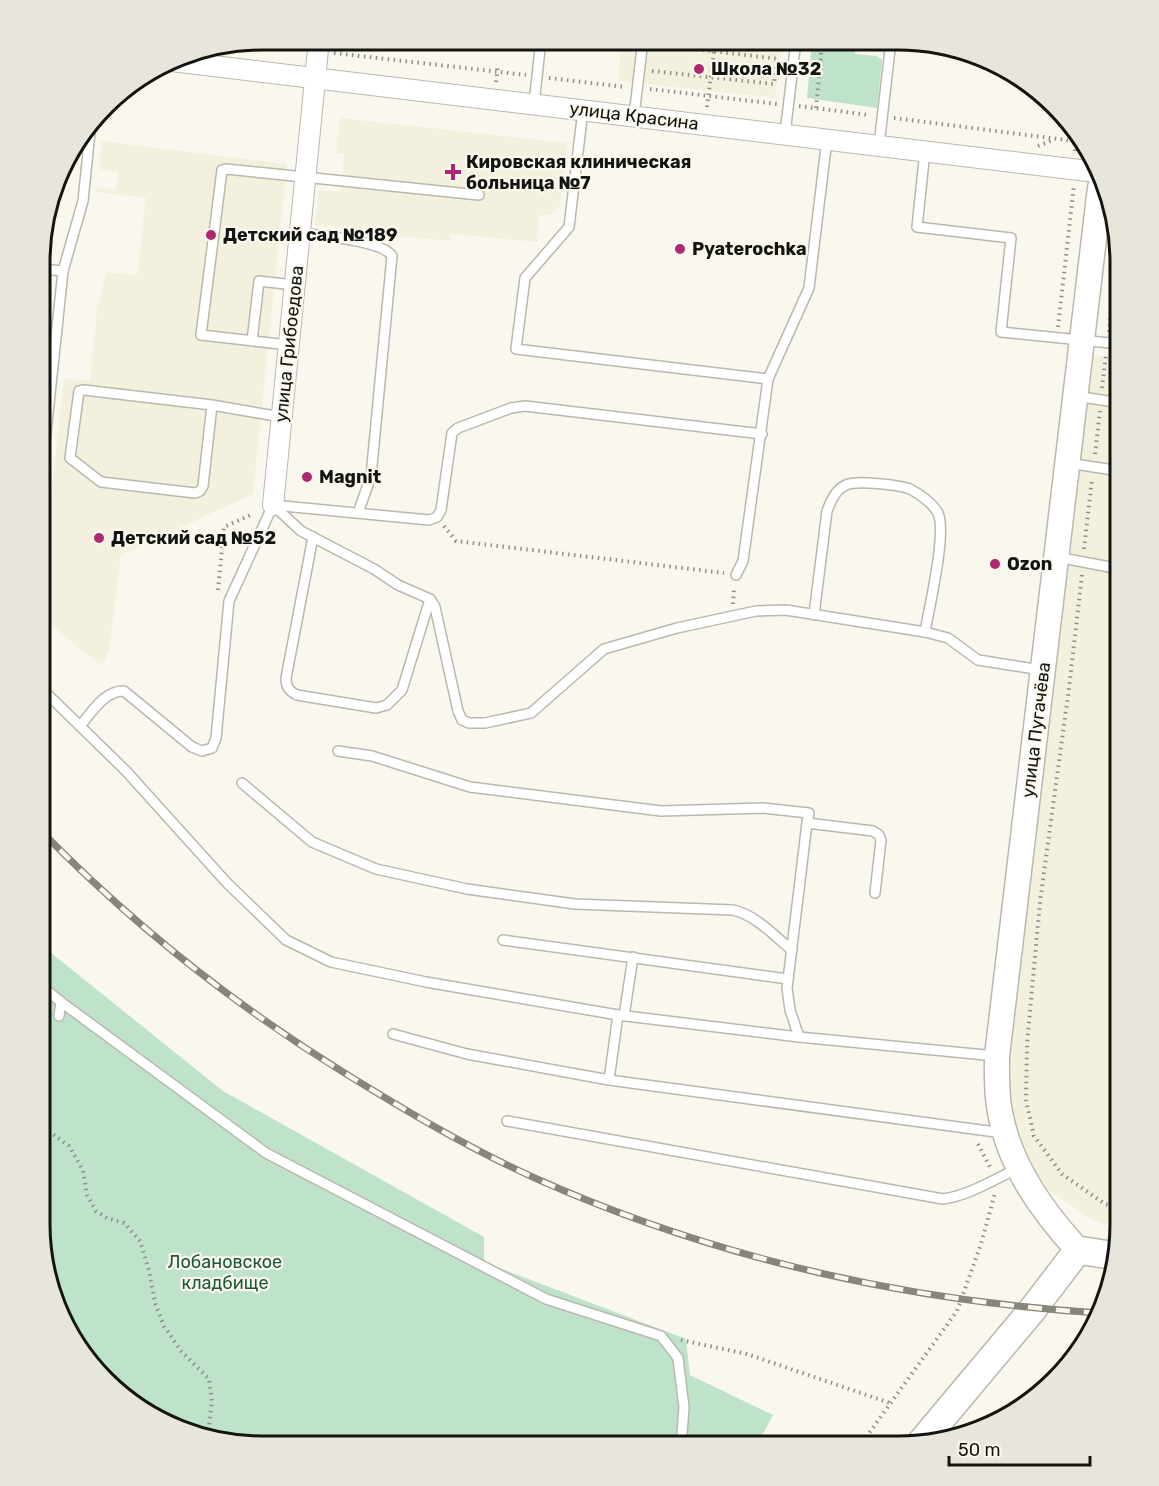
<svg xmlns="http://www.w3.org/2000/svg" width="1159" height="1486" font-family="Rubik,sans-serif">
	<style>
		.built { fill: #f3f0de }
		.green { fill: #bee3ca }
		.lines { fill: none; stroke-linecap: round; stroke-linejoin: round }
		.service-casing { stroke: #bab8ae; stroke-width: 12 }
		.minor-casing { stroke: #bab8ae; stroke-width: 22 }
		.tertiary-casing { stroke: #bab8ae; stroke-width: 27 }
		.secondary-casing { stroke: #bab8ae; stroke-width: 30 }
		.path { stroke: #8f8e87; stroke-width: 4; stroke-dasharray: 1.5 4.5; stroke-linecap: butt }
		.service { stroke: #fff; stroke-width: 9 }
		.minor { stroke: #fff; stroke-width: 20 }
		.tertiary { stroke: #fff; stroke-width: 24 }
		.secondary { stroke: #fff; stroke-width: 27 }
		.rail-casing { stroke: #86857e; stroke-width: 7 }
		.rail { stroke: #faf8ee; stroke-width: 4.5; stroke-dasharray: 14; stroke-linecap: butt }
		.poi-dot { fill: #ad2870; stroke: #faf8ee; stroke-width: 2 }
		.labels { text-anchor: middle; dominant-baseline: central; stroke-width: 4.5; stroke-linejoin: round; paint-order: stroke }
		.poi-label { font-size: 18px; font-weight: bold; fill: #141410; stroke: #faf8ee; text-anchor: start }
		.street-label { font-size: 18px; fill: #141410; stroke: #faf8ee }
		.park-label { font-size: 18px; fill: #1a5836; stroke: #faf8ee }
		.rim { fill: none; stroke: #141410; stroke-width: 3 }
	</style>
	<rect width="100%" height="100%" fill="#faf8ee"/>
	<g class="built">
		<polygon points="622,40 782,41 775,98 618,81"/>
		<polygon points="340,118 567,143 560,206 552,214 539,216 537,242 451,234 450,241 373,234 373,231 315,225 319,190 340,192 344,154 336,153"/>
		<polygon points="102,141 287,164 253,494 121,555 109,650 104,662 100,665 40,616 40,520 48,521 64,378 90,381 97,311 106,272 137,275 146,198 96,192 97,187 116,190 118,172 99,169"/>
		<polygon points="1089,354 1120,359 1120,1231 1093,1220 1043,1186 1016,1129 1008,1078"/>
	</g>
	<g class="green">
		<polygon points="812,41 857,41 855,54 877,56 882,60 877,108 807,98"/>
		<polygon points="40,944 223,1091 484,1237 484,1262 686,1339 690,1375 773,1415 756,1447 247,1446 138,1410 69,1335 39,1225"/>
	</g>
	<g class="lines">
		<g class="service-casing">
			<g id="service">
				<polyline points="534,104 541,40"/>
				<polyline points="583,110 569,227 525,278 516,349 768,379 809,288 827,139"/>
				<polyline points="634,116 643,40"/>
				<polyline points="785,134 796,41"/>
				<polyline points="879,145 891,41"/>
				<polyline points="925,151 917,227 1011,238 1001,332 1120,344"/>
				<path d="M 299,233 C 318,235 383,241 392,256 L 371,476 L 358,513"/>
				<polyline points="41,269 63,271"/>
				<polyline points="252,341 259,281 294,285"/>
				<polyline points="288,345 201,335 222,170 226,169 479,195"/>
				<polyline points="1076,396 1120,403"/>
				<polyline points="212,405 84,390 79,391 70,458 101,482 195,493 200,491 203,486 212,405 281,417"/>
				<polyline points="1068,463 1120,471"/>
				<polyline points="40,489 63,271 83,201 91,123"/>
				<polyline points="273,505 301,531 374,569 398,585 430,599 435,607 458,711 462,720 469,723 485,723 531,713 604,649 677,628 756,611 786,610 925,632 948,638 978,660 1041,670"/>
				<polyline points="273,505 429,520 437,517 441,510 452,433 458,428 511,408 525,406 762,434"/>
				<path d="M 313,537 L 286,678 C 286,687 289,691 297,695 L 376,708 L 387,705 L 402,690 L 430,599"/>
				<polyline points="1057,557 1120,569"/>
				<polyline points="736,575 743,561 768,379"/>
				<path d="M 814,615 L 827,511 C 831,501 835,490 846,485 C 856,480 900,485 910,489 C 920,494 933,504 938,513 C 947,533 929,608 925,632"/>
				<polyline points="40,687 126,771 227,883 286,940 331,962 426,982 618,1015 799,1037 996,1056"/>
				<path d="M 80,726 C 91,713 105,690 124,691 L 192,747 L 202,751 L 212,748 L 216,738 L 229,601 L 273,505"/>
				<polyline points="338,751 372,756 470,787 661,811 763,808 809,813 807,823"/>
				<path d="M 242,783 L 312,842 L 376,869 L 467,889 L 575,904 L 733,910 C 756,915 774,936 792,950"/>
				<polyline points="503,940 788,979"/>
				<polyline points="39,984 61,1002 266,1153 546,1299 661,1336 678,1358 684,1407 681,1447"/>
				<polyline points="59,1016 61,1002"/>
				<polyline points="624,1016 633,957"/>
				<polyline points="393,1034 467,1054 609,1080 1003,1133"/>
				<polyline points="799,1037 790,1010 787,988 807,823 873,831 879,835 881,840 875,893"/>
				<polyline points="609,1080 618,1015"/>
				<path d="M 507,1121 L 943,1199 C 971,1195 994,1179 1019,1168"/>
			</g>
		</g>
		<g class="minor-casing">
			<g id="minor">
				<polyline points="172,61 1096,172"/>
				<polyline points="273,505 319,39"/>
			</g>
		</g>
		<g class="tertiary-casing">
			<path id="tertiary" d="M 1078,1250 C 1042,1211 1009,1165 1000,1112 C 996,1093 997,1075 997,1056 L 1100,188"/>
		</g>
		<g class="secondary-casing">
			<polyline id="secondary" points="920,1444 1033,1309 1078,1250 1116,1256"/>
		</g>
		<g class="path">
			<polyline points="240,43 291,49 292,39"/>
			<polyline points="655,44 779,59"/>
			<polyline points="334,53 526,75"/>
			<polyline points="652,71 774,84 777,59"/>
			<polyline points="549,78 625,87"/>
			<polyline points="496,82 498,65"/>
			<polyline points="650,89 777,104"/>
			<polyline points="799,106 869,115"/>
			<polyline points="707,107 714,51"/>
			<polyline points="816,108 821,58 821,41"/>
			<polyline points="894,118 1074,141"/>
			<polyline points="1038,146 1053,140"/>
			<polyline points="1075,151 1075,134"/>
			<polyline points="1058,327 1074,185"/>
			<polyline points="1109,332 1117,249"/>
			<polyline points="1102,388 1106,354"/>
			<polyline points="1095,454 1100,411"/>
			<polyline points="444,526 456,541 724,573"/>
			<polyline points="1084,549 1092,479"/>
			<polyline points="1082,575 1069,688 1040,902 1027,1044 1026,1100 1034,1136 1062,1174 1105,1204 1120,1209"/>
			<polyline points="218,590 224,527 253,514"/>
			<polyline points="733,604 734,587"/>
			<polyline points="39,1124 69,1146 83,1170 87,1195 96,1211 107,1218 124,1223 140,1241 149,1270 155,1303 164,1326 181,1351 209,1379 212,1402 208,1433"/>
			<polyline points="978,1144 991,1169"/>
			<polyline points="681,1340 747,1354 890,1403"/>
			<polyline points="859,1447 957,1311 981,1244 995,1193"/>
		</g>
		<use href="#service" class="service"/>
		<use href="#minor" class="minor"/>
		<use href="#tertiary" class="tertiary"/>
		<use href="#secondary" class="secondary"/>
		<g class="rail-casing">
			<path id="rail" d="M 40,830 C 131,923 233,1004 343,1072 C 406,1111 470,1149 537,1179 C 715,1258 906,1301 1100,1313"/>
		</g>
		<use href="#rail" class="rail"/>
	</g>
	<g class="poi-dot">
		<circle cx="699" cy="69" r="6"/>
		<path d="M450 163h6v6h6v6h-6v6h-6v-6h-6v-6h6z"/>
		<circle cx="211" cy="235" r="6"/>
		<circle cx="680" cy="249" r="6"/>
		<circle cx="307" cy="477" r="6"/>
		<circle cx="99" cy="538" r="6"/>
		<circle cx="995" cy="564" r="6"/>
	</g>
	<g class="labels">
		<g class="poi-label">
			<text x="711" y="69">Школа №32</text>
			<text x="466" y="162">Кировская клиническая<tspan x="466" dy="21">больница №7</tspan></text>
			<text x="223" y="235">Детский сад №189</text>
			<text x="692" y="249">Pyaterochka</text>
			<text x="319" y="477">Magnit</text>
			<text x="111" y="538">Детский сад №52</text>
			<text x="1007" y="564">Ozon</text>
		</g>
		<g class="street-label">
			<text transform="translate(634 116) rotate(7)">улица Красина</text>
			<text transform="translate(289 344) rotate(-84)">улица Грибоедова</text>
			<text transform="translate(1036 730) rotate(-83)">улица Пугачёва</text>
		</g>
		<g class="park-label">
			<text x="225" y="1262">Лобановское<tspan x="225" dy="21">кладбище</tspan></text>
		</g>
	</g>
	<path d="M0 0H1159V1486H0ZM262 50H898A212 212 0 0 1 1110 262V1224A212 212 0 0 1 898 1436H262A212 212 0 0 1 50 1224V262A212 212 0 0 1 262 50Z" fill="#e8e6dc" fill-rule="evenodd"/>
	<path class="rim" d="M262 50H898A212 212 0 0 1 1110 262V1224A212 212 0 0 1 898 1436H262A212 212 0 0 1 50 1224V262A212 212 0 0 1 262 50Z"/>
	<path d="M949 1456v9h141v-9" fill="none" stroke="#141410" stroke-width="3"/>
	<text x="958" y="1456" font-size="18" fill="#141410" stroke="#faf8ee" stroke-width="4.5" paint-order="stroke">50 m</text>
</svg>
